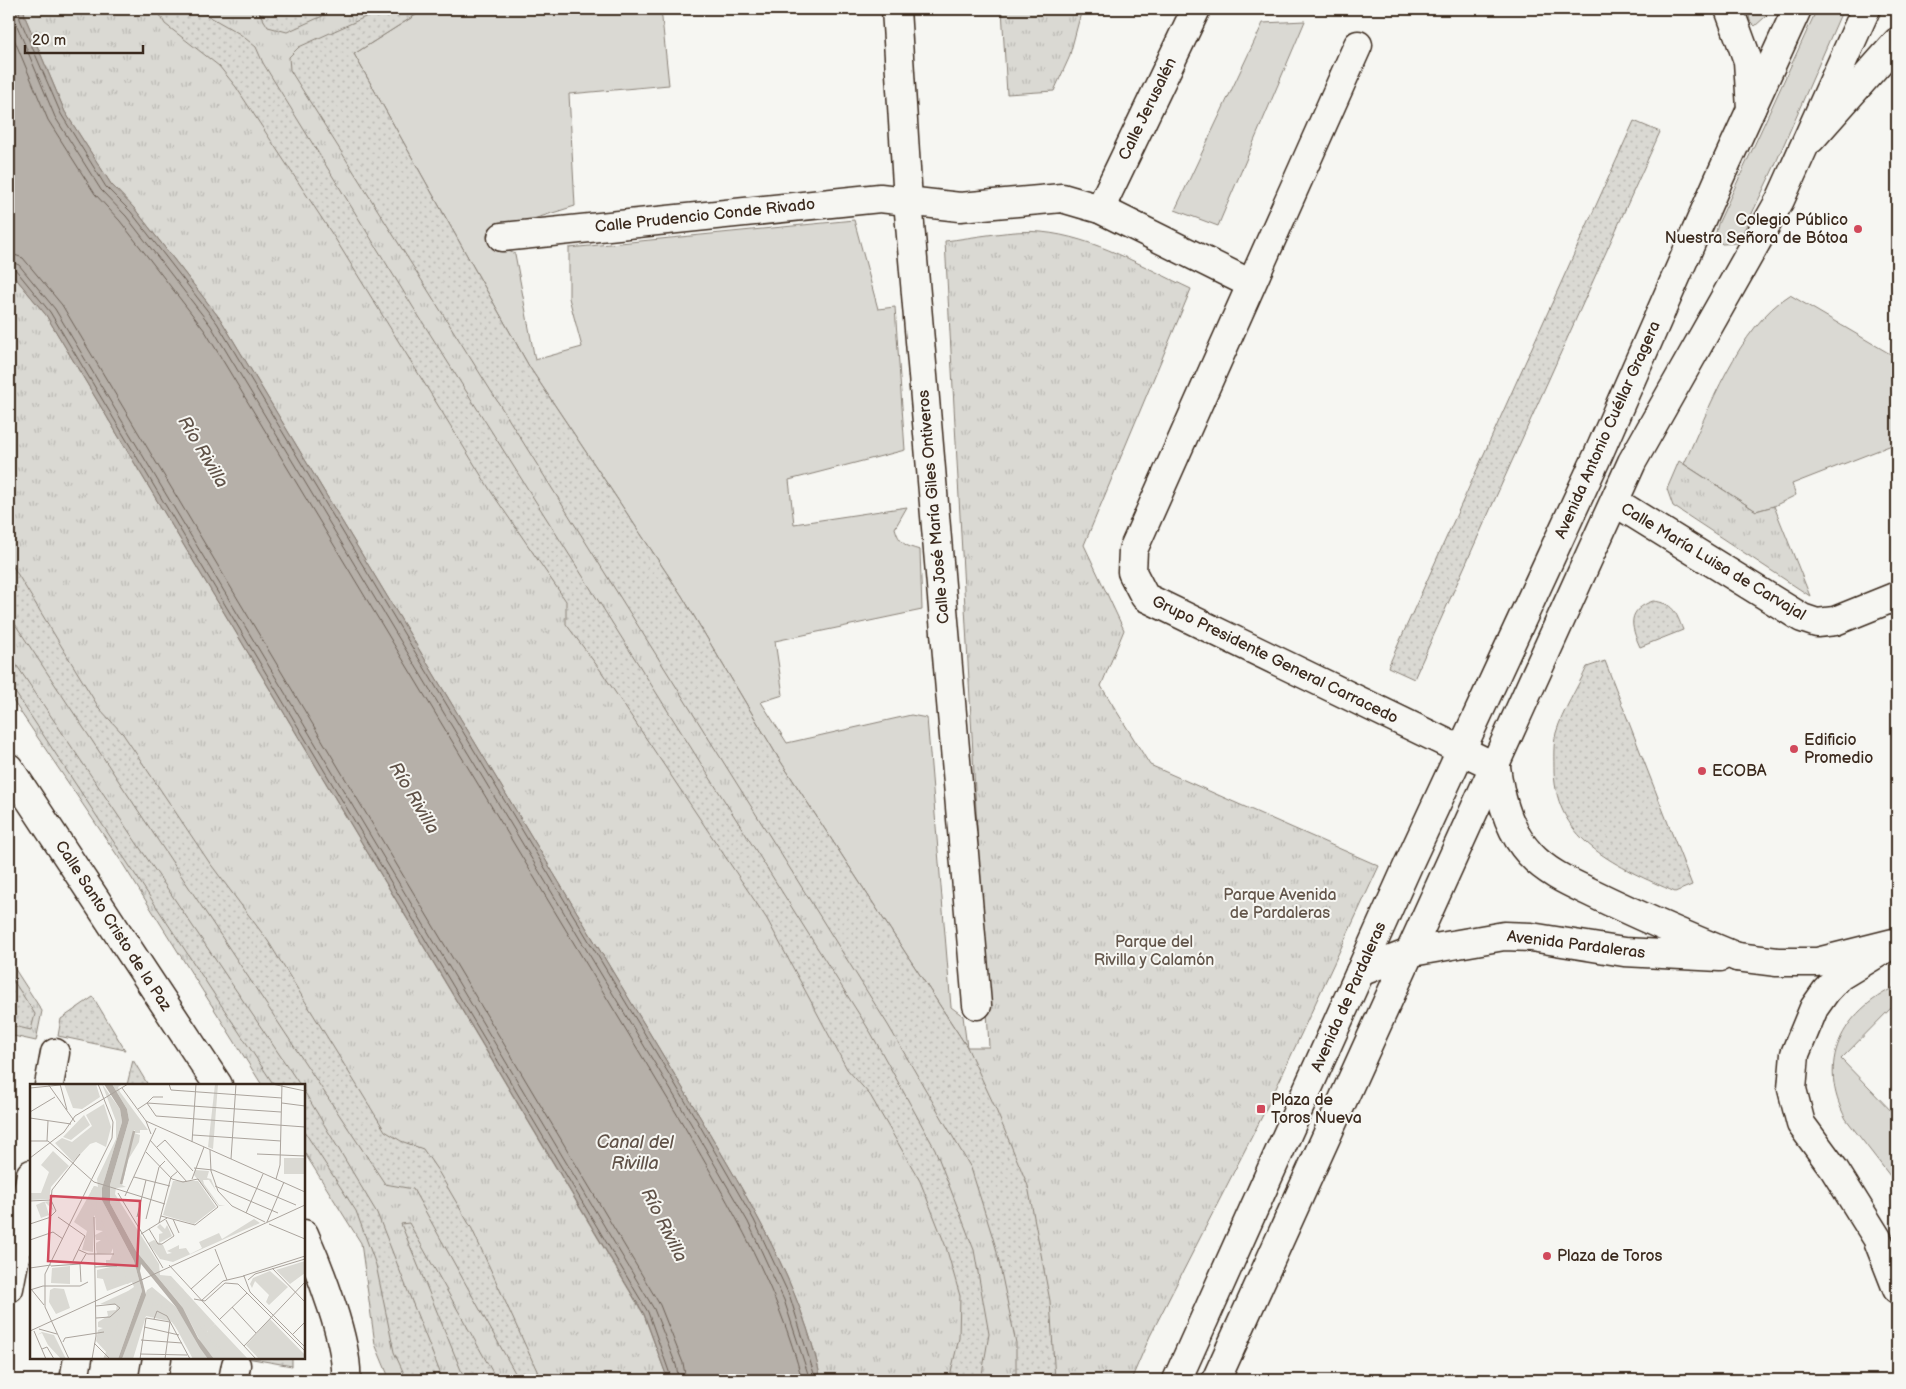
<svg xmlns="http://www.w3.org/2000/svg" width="1906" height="1389" font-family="'Balsamiq Sans',sans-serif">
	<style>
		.grass { fill: #dad9d3; stroke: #8a8278 }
		.park { fill: url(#park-tufts); stroke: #8a8278 }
		.garden { fill: url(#garden-dots); stroke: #8a8278 }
		.water { fill: #b6b0a9; stroke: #857a71 }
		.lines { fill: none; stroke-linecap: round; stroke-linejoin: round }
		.shore { stroke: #6c6056; stroke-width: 1 }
		.pedestrian-casing { stroke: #3b2a1e; stroke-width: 31 }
		.minor-casing { stroke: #3b2a1e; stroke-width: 31 }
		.tertiary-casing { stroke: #3b2a1e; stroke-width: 31 }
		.primary-casing { stroke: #3b2a1e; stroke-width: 31 }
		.pedestrian { stroke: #f6f6f2; stroke-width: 28 }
		.minor { stroke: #f6f6f2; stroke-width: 28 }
		.tertiary { stroke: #f6f6f2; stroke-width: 28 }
		.primary { stroke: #f6f6f2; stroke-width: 28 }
		.poi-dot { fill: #d1495b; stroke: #f6f6f2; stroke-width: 2 }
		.labels { text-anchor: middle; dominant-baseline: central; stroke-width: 4; stroke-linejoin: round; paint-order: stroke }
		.street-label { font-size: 16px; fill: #3b2a1e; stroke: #f6f6f2 }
		.poi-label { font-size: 16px; fill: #3b2a1e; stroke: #f6f6f2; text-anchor: start }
		.park-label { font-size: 16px; fill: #63564b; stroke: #f6f6f2 }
		.water-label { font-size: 18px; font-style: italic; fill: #605248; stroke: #f6f6f2 }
		.inset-river { fill: none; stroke: #b6b0a9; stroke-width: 2.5 }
		.inset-road { fill: none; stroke: #aba49d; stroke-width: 1 }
		.view { fill: #d1495b; fill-opacity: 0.15; stroke: #d1495b; stroke-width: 2.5 }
		.inset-edge { fill: none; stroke: #3b2a1e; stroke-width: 2.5 }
	</style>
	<defs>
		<pattern id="park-tufts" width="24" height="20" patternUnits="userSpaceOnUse" patternTransform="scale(1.25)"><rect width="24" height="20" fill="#dad9d3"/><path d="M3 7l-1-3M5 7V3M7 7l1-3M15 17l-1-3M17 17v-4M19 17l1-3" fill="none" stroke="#bcbab5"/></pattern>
		<pattern id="garden-dots" width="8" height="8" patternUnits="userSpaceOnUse" patternTransform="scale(1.25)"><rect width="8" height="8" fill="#dad9d3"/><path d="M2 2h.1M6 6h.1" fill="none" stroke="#bcbab5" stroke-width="1.8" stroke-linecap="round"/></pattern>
	</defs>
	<rect width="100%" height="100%" fill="#f6f6f2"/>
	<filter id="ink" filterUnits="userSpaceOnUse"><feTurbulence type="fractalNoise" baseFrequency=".02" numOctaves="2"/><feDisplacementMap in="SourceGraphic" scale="10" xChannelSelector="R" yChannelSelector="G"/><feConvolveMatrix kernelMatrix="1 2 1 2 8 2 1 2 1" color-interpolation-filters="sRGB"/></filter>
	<g filter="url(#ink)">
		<g class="grass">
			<path d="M 425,9 L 661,9 L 669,85 L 569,94 L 575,206 L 501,229 L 500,247 L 515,254 L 535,360 L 582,347 L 569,298 L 569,248 L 854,220 L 878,309 L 895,307 L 905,450 L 789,480 L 794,524 L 907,507 L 895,528 C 899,543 905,546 920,550 L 922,610 L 775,641 L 783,695 L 761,702 L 787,743 L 911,715 L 927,718 L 951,1007 L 963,1016 L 967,1047 L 1131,1380 L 299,47 L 354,53 Z"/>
			<polygon points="1748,9 1768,9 1765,17 1755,26 1750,21"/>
			<polygon points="1817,9 1843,9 1774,167 1738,243 1722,244 1715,236 1718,224"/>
			<polygon points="1305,21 1218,226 1175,210 1263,23"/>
			<path d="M 1790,295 L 1897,358 L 1897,443 L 1792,484 L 1796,495 L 1774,506 L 1756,511 L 1684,464 C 1708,411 1739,326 1790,295 Z"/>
			<path d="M 1897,986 L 1897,1002 L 1841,1059 L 1897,1117 L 1897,1185 L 1846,1119 C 1816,1063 1841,1012 1897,986 Z"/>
		</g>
		<g class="park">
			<path d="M 24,9 L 425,9 L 354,54 L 530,368 L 682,596 L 779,759 L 967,1047 L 989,1047 L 945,241 C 971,238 1016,229 1041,232 C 1094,237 1144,267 1191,289 L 1084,545 L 1124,630 L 1101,686 L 1150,765 L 1379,866 L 1271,1099 L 1150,1336 L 1131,1380 L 821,1380 C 802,1286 748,1199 700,1117 L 221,320 L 134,208 L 111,184 L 65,112 L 25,17 Z"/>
			<polygon points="1002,9 1082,9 1069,58 1054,91 1007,94"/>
			<polygon points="9,270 46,315 644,1315 668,1380 390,1380 375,1344 361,1243 304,1152 304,1085 262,1085 119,858 9,695"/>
			<polygon points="1679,461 1756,511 1774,506 1810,596 1673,506 1667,489"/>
			<polygon points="9,960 42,1011 36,1041 9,1035"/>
		</g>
		<g class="garden">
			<polygon points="157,9 201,9 205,14 240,34 256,47 263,63 413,307 871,1033 935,1149 974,1250 989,1334 981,1380 949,1380 959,1338 960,1296 946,1247 920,1181 870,1095 847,1069 767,919 601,671 566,624 566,601 492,493 336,240 236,87 219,66 165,24"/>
			<polygon points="257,9 338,9 287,32 268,27"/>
			<polygon points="383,9 425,9 354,54 530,368 682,596 779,759 967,1047 994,1105 1028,1186 1050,1301 1055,1380 1016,1380 1016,1343 996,1248 971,1168 888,1025 290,70 289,57 299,47"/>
			<polygon points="1634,121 1660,132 1414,679 1388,667"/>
			<polygon points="9,560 99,708 123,734 209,862 268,941 385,1131 401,1141 423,1149 438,1171 472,1229 538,1373 539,1380 519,1380 413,1189 385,1184 9,615"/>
			<path d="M 1653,601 C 1673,603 1676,612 1683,630 L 1640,647 C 1630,625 1627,610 1653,601 Z"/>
			<polygon points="9,654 300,1085 274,1085 9,683"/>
			<path d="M 1605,661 L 1692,885 L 1675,892 C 1619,867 1556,843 1554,771 C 1554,759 1553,745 1556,733 C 1562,712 1578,687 1587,667 Z"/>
			<polygon points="9,974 35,1014 31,1030 9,1025"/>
			<polygon points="93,997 125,1050 58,1036 61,1019"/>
			<polygon points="133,1060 148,1085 127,1085"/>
			<polygon points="304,1091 377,1213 443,1380 407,1380 394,1352 376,1265 356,1211 304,1131"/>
			<polygon points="409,1223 497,1380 465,1380 401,1224"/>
			<polygon points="247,1358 292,1358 292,1366"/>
		</g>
		<path class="water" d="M 9,9 L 24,9 L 25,17 L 65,112 L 111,184 L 134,208 L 221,320 L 700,1117 C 748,1199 802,1286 821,1380 L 668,1380 L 644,1314 L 46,315 L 9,270 Z"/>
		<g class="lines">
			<g class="shore">
				<polyline points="13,9 15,21 55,117 101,190 126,216 211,326 690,1122 748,1222 784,1300 810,1380"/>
				<polyline points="19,9 20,19 61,114 106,187 131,212 217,323 696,1119 754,1220 790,1297 816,1380"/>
				<path d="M 9,27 L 48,120 L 95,194 L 120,221 L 205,331 L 684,1126 C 731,1207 779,1288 802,1380"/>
				<polyline points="9,253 23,258 62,305 660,1305 683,1363 686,1380"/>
				<polyline points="9,261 19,265 55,309 654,1309 676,1365 679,1380"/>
				<polyline points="9,267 15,269 50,312 648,1312 672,1380"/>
			</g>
			<g class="pedestrian-casing">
				<g id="pedestrian">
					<polyline points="74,1380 78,1358"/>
					<polyline points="153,1380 157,1358"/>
					<polyline points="233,1380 236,1365"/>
				</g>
			</g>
			<g class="minor-casing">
				<g id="minor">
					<polyline points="896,9 908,201 977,1005"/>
					<polyline points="1729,9 1748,61 1751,109"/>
					<path d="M 1358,45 L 1133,550 L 1132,572 L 1145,597 L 1496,767 C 1500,797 1508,831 1530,854 C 1547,873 1571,883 1594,894 C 1641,917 1688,937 1737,957"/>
					<polyline points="1811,139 1897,42"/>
					<polyline points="1100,209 1196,9"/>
					<polyline points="502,237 880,198 960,207 1062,198 1100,209 1251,284"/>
					<polyline points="1615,502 1802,618 1817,623 1835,621 1897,596"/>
					<polyline points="1886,948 1840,976 1826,991 1814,1008 1795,1054 1792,1089 1801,1124 1834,1169 1877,1238 1897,1289"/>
					<polyline points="1360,972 1412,952 1504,936 1531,937 1624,952 1720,957"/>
					<polyline points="49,1085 55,1053"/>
					<polyline points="9,1288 31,1174"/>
				</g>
			</g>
			<g class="tertiary-casing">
				<g id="tertiary">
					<polyline points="9,768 218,1085"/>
					<polyline points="1737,957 1777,962 1817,962 1897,942"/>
					<path d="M 304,1234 C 319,1268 349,1344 346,1380"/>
				</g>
			</g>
			<g class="primary-casing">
				<g id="primary">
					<polyline points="1177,1380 1409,863 1598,455 1719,179 1797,9"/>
					<polyline points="1216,1380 1632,462 1780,200 1866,9"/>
				</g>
			</g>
			<use href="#pedestrian" class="pedestrian"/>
			<use href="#minor" class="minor"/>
			<use href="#tertiary" class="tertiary"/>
			<use href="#primary" class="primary"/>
		</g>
	</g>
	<g class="poi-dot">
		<circle cx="1858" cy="229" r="5"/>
		<circle cx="1794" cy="749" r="5"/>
		<circle cx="1702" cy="771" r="5"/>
		<rect x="1256" y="1104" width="10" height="10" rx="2.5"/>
		<circle cx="1547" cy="1256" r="5"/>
	</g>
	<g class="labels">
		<g class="street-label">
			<text transform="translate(1148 109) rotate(-64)">Calle Jerusalén</text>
			<text transform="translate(705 216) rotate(-6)">Calle Prudencio Conde Rivado</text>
			<text transform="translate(1608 430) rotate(-66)">Avenida Antonio Cuéllar Gragera</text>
			<text transform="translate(934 507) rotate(-95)">Calle José María Giles Ontiveros</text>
			<text transform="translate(1713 562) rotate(31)">Calle María Luisa de Carvajal</text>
			<text transform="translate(1275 660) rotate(26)">Grupo Presidente General Carracedo</text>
			<text transform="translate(113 926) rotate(57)">Calle Santo Cristo de la Paz</text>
			<text transform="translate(1576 945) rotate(7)">Avenida Pardaleras</text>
			<text transform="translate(1349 997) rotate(-66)">Avenida de Pardaleras</text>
		</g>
		<g class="poi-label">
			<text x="1848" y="220" text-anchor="end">Colegio Público<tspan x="1848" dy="18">Nuestra Señora de Bótoa</tspan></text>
			<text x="1804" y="740">Edificio<tspan x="1804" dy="18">Promedio</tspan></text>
			<text x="1712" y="771">ECOBA</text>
			<text x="1271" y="1100">Plaza de<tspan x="1271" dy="18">Toros Nueva</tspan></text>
			<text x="1557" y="1256">Plaza de Toros</text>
		</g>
		<g class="park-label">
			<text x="1280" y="895">Parque Avenida<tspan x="1280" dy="18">de Pardaleras</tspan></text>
			<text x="1154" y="942">Parque del<tspan x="1154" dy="18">Rivilla y Calamón</tspan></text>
		</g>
		<g class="water-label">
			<text transform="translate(203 452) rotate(59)">Río Rivilla</text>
			<text transform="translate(414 798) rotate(59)">Río Rivilla</text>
			<text x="635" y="1142">Canal del<tspan x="635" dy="21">Rivilla</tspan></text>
			<text transform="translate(664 1225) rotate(63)">Río Rivilla</text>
		</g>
	</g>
	<g transform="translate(30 1084)">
		<rect width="275" height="275" fill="#f6f6f2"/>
		<path d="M 254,74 L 275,74 L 275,90 L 254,90 ZM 64,102 L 69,105 L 94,178 L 86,181 L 76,182 L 76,176 L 80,176 L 83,169 L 83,164 L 81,169 L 67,170 L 66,165 L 66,159 L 71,156 L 66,156 L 65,151 L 73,147 L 66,146 ZM 19,117 L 24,127 L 15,118 L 19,131 L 11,134 L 6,121 L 13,118 ZM 224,135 L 230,139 L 143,178 L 130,175 L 118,159 L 124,156 L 133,161 L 137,170 L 142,169 L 137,167 L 149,161 L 149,165 L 156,164 L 160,170 L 172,164 L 169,158 L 189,149 L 192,155 ZM 130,140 L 135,145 L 137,141 L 142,152 L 129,159 L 129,150 L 133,149 L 127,143 ZM 275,177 L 275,189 L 260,200 L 246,186 ZM 94,180 L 99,199 L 77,207 L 73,195 L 67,194 L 67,186 ZM 40,182 L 40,200 L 21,199 L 22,184 ZM 24,204 L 34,205 L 40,224 L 26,230 L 19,218 L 20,206 ZM 98,207 L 101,209 L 79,271 L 66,257 L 68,246 L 73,244 L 68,243 L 68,238 L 78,232 L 77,227 L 86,226 L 87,221 L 70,220 ZM 240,235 L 275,271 L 275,275 L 229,275 L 216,261 ZM 185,240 L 218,275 L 184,275 L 177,246 ZM 12,248 L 24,251 L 36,275 L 31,275 L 18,261 L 12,249 L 7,251 Z" fill="#dad9d3"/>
		<path d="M 34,0 L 66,0 L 70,13 L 52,25 L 43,24 ZM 72,0 L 90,25 L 92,38 L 72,104 L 72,116 L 104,177 L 112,207 L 88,275 L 73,275 L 83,251 L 80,247 L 85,248 L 98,207 L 104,203 L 102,198 L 97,200 L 93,182 L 87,183 L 90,178 L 64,131 L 63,168 L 52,166 L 57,147 L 44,138 L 64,102 L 68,103 L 67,95 L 86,55 L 86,37 ZM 82,0 L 93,0 L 88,3 L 90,8 L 118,46 L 104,46 L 92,101 L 96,103 L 86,104 L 85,110 L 129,180 L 130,191 L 141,192 L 185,240 L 177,247 L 198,275 L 184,275 L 171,259 L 153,224 L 106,167 L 80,119 L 80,101 L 99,36 L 97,25 ZM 185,0 L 188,0 L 183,65 L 178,63 ZM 74,20 L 81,43 L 76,63 L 66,58 L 60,60 L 43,78 L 25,59 L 32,54 L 42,58 L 62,42 L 56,31 ZM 54,31 L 60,41 L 41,56 L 33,53 ZM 23,67 L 39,82 L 21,103 L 19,115 L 0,116 L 0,109 L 11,109 L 19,88 L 11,81 ZM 143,97 L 168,97 L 186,123 L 164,140 L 133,131 ZM 240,187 L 258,203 L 239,221 L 236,218 L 239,211 L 225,197 L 222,204 L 220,200 L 223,194 ZM 122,203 L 146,223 L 178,275 L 163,275 L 143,238 L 116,232 L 103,275 L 92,275 L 117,206 Z" fill="#dad9d3"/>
		<path d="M 105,45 L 110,46 L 110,49 L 104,49 L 110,51 L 109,58 L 98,76 L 92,101 L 91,100 ZM 165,86 L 179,87 L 177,94 L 181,95 L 186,107 L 179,96 L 173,96 L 174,100 L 189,121 L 195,121 L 189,122 L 164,91 ZM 64,102 L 68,103 L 64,114 L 63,110 L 64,125 L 94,178 L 86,182 L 90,178 L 62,124 L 61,107 ZM 67,107 L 67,124 L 99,181 L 102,193 L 66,126 ZM 138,193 L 153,205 L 176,245 L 173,247 L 148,207 L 141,204 ZM 126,216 L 132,218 L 144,231 L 152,250 L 145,236 L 135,223 L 150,249 L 130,222 L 124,221 L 120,225 L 122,222 L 126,220 L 133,223 L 131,220 L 125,218 L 123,219 L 117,232 L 119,221 ZM 167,239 L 195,273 L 177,246 L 198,275 L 193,275 L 189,269 Z" fill="#dad9d3"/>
		<path d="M 74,0 L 82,0 L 97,25 L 99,36 L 80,101 L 80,119 L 106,167 L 153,224 L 168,254 L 184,275 L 178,275 L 170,264 L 146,223 L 111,180 L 110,187 L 116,211 L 92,275 L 88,275 L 112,207 L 104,177 L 72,116 L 72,104 L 92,38 L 90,25 Z" fill="#b6b0a9"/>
		<path class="inset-river" d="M 91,100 L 104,47"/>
		<path class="inset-road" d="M 18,0 L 45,38M 30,0 L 37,26M 139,0 L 141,6 L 252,14M 242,0 L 275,7M 0,4 L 30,1M 92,4 L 116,37 L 121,50M 133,13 L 123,13 L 117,19 L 126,32 L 275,43M 252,19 L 275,22M 108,25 L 117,19 L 251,28M 0,28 L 25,13M 0,34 L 41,40M 116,37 L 275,108M 163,51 L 251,57M 120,56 L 157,98M 0,57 L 18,57 L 64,98 L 135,120M 17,57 L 18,37M 162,58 L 166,0M 127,63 L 135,56 L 163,87M 180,66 L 181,87 L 188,107 L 202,122 L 235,138M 116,68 L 142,95M 227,70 L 275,72M 0,74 L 34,48 L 45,32 L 98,0M 201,75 L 206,0M 164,84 L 183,86 L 266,121M 104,93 L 140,102M 162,95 L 174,63M 246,95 L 250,81 L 252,0M 185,102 L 248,129M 88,109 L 133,184M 95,112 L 126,44M 0,117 L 21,116M 216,129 L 233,90M 131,132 L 165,141 L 188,123 L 168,95 L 153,98 L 142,95M 20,133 L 26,127 L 21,116 L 22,106 L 50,70M 28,133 L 55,152 L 43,177M 107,133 L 116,96M 116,135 L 129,83 L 135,77M 143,135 L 149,149M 237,138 L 254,98M 129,139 L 141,93 L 148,87M 0,140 L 21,133M 239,140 L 275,155M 119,145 L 128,160 L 132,160 L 144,152 L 136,136M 111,150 L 137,134M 0,156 L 23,148 L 33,155M 185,165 L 197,196M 49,166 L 58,170 L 84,170M 139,181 L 226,275M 21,182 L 50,180M 65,183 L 87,182M 0,184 L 21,181M 242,184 L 275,218M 213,192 L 275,172M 218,196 L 225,190 L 275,175M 51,198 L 50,180 L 56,170M 1,205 L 14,221M 161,205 L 189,180M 0,206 L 13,202 L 50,202 L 58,198M 164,215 L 175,217 L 195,199 L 208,200 L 275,267M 171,217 L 193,197 L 214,192 L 220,208 L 275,263M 66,222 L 85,220 L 90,224 L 80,233 L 66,234M 202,223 L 226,249M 124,235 L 127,227 L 137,232 L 160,275M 189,236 L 217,209M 114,243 L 149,251M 9,245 L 27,250M 0,247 L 275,121M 4,247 L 16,275M 262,251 L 275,238M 111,256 L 152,259M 33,258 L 35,254 L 74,248M 64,259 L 80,275M 214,262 L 275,198M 12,265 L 17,263 L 24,275M 110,270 L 157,271M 39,275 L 15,223 L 15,190 L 82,54 L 83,38 L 68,0M 62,275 L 66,252 L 64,133M 110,275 L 116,234 L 140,238M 135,275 L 140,238"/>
		<path class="view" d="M 21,112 L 110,117 L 107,182 L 18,177 Z"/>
		<rect width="275" height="275" class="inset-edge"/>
	</g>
	<rect width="1906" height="1389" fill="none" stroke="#f6f6f2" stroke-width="30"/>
	<rect x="15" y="15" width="1876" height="1359" fill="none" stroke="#3b2a1e" stroke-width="2" filter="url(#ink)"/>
	<path d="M25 45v8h118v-8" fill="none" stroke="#3b2a1e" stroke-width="2.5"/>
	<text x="32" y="45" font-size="15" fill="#3b2a1e" stroke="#f6f6f2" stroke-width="4" paint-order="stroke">20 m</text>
</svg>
